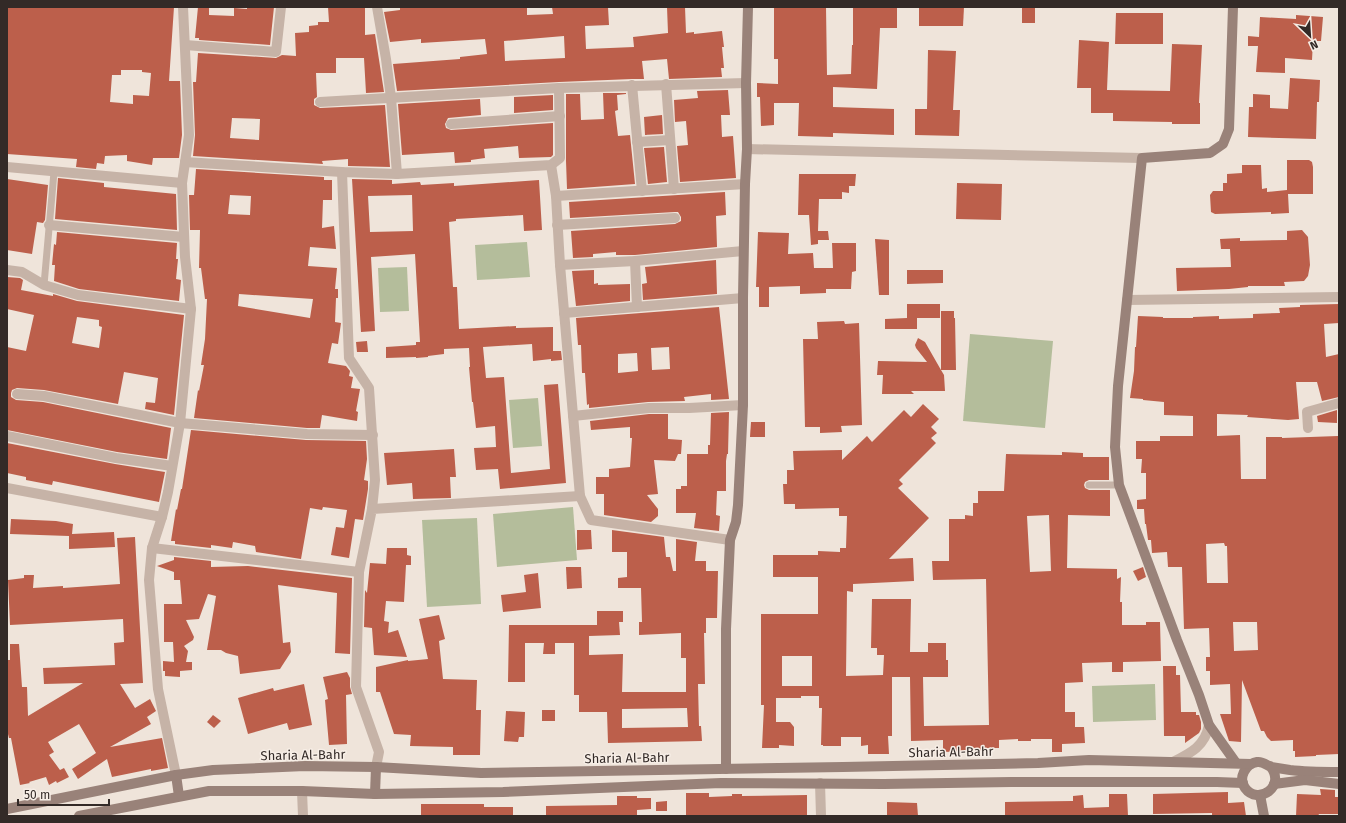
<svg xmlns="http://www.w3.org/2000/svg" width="1346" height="823" font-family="'Fira Sans',sans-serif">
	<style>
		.green { fill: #b4bd9b }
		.building { fill: #bc5f4b; fill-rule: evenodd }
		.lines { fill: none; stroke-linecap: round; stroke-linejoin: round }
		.lane { stroke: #c6b3a7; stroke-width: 7 }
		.street { stroke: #c6b3a7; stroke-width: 10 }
		.secondary { stroke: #998279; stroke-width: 10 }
		.labels { text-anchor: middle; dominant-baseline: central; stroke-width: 3; stroke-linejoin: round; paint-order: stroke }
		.street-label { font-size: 13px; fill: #332a27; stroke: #f7eee6 }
	</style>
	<rect width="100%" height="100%" fill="#efe4da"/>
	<g class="green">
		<polygon points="527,242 530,277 477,280 475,245"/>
		<polygon points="407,267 409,311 380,312 378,268"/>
		<polygon points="970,334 1053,341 1045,428 963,421"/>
		<polygon points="538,398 542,446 513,448 509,400"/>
		<polygon points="573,507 577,560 497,567 493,514"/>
		<polygon points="477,518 481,604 427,607 422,520"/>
		<polygon points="1155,684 1156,720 1093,722 1092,686"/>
	</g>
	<g class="building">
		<path d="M 7,7 L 174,7 L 169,81 L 180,81 L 182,135 L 179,158 L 153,158 L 152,165 L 127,161 L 127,155 L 105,156 L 104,164 L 97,163 L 96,169 L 76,167 L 77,159 L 7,154 ZM 121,70 L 142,70 L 142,72 L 151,73 L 149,96 L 133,95 L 133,104 L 110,102 L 112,75 L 121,75 Z"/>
		<polygon points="198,7 209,7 209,15 234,16 234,8 247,9 247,7 274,7 270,45 199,40 199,38 195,38"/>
		<path d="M 328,7 L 365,7 L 365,35 L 375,34 L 384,92 L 366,93 L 364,58 L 336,58 L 336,73 L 316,73 L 317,97 L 314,99 L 314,105 L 320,108 L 385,105 L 390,167 L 348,166 L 348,159 L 322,161 L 323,164 L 193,156 L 195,135 L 193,82 L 196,82 L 198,53 L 276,58 L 282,55 L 296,56 L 295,33 L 309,32 L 309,26 L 318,25 L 318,22 L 329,22 ZM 232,118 L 260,119 L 259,140 L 230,138 Z"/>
		<path d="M 400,7 L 527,7 L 527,15 L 553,14 L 552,7 L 608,7 L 609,25 L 585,26 L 586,49 L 634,47 L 633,37 L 668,33 L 667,7 L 685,7 L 686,33 L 694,32 L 694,34 L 722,31 L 724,47 L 722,47 L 724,68 L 721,68 L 722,77 L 669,79 L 667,59 L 642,61 L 644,79 L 632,79 L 559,82 L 397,91 L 393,64 L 460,59 L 460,57 L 487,54 L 485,39 L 421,43 L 421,39 L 390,42 L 384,12 L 400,10 ZM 564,36 L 565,58 L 505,61 L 504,41 Z"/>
		<polygon points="774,7 826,7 827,75 851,74 852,45 853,45 853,7 897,7 897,28 880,28 877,89 833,87 833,107 894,109 894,135 833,133 833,137 798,136 799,103 774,103 774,125 761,126 760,97 757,97 757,83 778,84 778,59 774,59"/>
		<polygon points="919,7 964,7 963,26 919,26"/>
		<polygon points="1035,7 1035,23 1022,23 1022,8"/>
		<polygon points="1116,13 1163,13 1163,44 1115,44"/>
		<polygon points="1296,15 1323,17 1321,41 1313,41 1312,60 1285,58 1285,73 1256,72 1258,46 1248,46 1248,36 1259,37 1260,17 1296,19"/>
		<polygon points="1079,40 1109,42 1107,90 1170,91 1172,44 1202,45 1199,103 1200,103 1200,124 1172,124 1172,122 1113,121 1113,113 1091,113 1091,88 1077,88"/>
		<polygon points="928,50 956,51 953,110 960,110 959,136 915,135 915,109 927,109"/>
		<polygon points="1290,78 1320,80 1319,102 1317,102 1316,139 1248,137 1249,107 1253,107 1253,94 1270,95 1270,108 1288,109"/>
		<polygon points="728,90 730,115 721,115 722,137 733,136 736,178 680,182 677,146 688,145 686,121 675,122 674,100 698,98 697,91"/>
		<polygon points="603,93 626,93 626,94 617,95 618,110 615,111 618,136 630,135 635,184 567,189 566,161 566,94 580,94 581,120 604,119"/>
		<polygon points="553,95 553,110 514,113 514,97"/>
		<polygon points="480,99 481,115 448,118 445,124 446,128 451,130 553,123 553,155 551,157 519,158 518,146 484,149 485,158 471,160 471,162 455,163 454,152 402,155 398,104"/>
		<polygon points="662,115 663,134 643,135 645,135 644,117"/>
		<polygon points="664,147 667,182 648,184 644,148"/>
		<polygon points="1287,160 1309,160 1312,162 1313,167 1313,194 1288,194 1289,213 1271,214 1271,212 1215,214 1211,212 1210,195 1213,191 1223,191 1223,183 1227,183 1227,174 1242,173 1242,165 1261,165 1262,189 1267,188 1267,192 1287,190"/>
		<path d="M 196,169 L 324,177 L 324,180 L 332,180 L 332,200 L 323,200 L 322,228 L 334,226 L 336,249 L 310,247 L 308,266 L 337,268 L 335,289 L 338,289 L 338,298 L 336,298 L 335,322 L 341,323 L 338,344 L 332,343 L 328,363 L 346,366 L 350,371 L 349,376 L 353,377 L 351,388 L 360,389 L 356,411 L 358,412 L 357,421 L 322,415 L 320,428 L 307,428 L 194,418 L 198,390 L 199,391 L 204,365 L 201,365 L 205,339 L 207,299 L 205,299 L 201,268 L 199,268 L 200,230 L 190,230 L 189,195 L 194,195 ZM 230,195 L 251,196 L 250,215 L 228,214 ZM 239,294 L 313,299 L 310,318 L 238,306 Z"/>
		<polygon points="799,174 856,174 855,186 849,186 849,193 842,192 842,199 819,199 818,231 828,231 829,240 818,240 818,244 811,245 809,215 798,215"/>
		<polygon points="58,178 104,183 104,187 176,194 177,230 55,219"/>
		<polygon points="7,179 48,185 45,220 43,223 37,222 32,254 7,250"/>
		<path d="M 352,179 L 392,180 L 392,184 L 420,182 L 421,185 L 454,183 L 454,186 L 539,180 L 542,230 L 524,231 L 523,215 L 456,219 L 456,221 L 449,222 L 453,287 L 457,287 L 459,329 L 516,326 L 516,328 L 553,327 L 553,351 L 561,351 L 562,360 L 551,361 L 551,359 L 533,361 L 532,344 L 483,347 L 486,378 L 504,377 L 511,473 L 550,469 L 544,385 L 558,384 L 566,483 L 500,489 L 498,469 L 476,470 L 474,448 L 496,447 L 495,426 L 476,428 L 473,402 L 472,402 L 469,367 L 470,367 L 469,348 L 444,349 L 444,354 L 428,356 L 428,357 L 416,358 L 416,357 L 386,358 L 386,347 L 416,345 L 416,342 L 420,342 L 415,254 L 371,257 L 375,331 L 361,332 ZM 412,195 L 413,231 L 370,232 L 368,196 Z"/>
		<polygon points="957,183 1002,184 1001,220 956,219"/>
		<polygon points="725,192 726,215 716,216 717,247 635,255 616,255 616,252 593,254 593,257 573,258 571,231 675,224 681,221 681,217 678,212 675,212 570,218 569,202"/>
		<polygon points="1302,230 1308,237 1310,265 1308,276 1304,281 1284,282 1285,286 1248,286 1248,287 1229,289 1177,291 1176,268 1231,267 1230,249 1221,249 1220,239 1240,238 1240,241 1287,240 1287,231"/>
		<polygon points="57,232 177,243 176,259 178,259 176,279 181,280 179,301 79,289 54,281 55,265 52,265 54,244 56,245"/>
		<polygon points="758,232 789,233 788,254 813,253 814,268 833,268 832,243 856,243 856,271 852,272 851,289 826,289 826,293 800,294 800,286 769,287 769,307 759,307 759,287 756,287"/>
		<polygon points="875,239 889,240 889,295 879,295"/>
		<polygon points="716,260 717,294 643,300 642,284 647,283 645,267"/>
		<polygon points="594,270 594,284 598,283 598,285 630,284 630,301 576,306 572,271"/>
		<polygon points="907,270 943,270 943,283 907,284"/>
		<path d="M 7,277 L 20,278 L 23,280 L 21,290 L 53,296 L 53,294 L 77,301 L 184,315 L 174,415 L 145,409 L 146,402 L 155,403 L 158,378 L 124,372 L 118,404 L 44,390 L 17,388 L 12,390 L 11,393 L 11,397 L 16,400 L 43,402 L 171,428 L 167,459 L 117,452 L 7,430 L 7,347 L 26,351 L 34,315 L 7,309 ZM 77,317 L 99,320 L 99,326 L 102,327 L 99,348 L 72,343 Z"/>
		<polygon points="907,304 940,304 940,318 917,318 917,329 885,329 885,319 907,318"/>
		<path d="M 1339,304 L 1339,323 L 1324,324 L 1326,357 L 1339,354 L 1339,397 L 1322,401 L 1317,382 L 1296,382 L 1299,419 L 1288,420 L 1247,417 L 1248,415 L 1217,414 L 1217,436 L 1240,435 L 1241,479 L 1266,479 L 1266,437 L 1282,437 L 1282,438 L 1338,436 L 1339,754 L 1316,755 L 1316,756 L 1295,757 L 1295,751 L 1293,751 L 1293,740 L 1271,741 L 1267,737 L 1264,731 L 1261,731 L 1242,680 L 1241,742 L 1229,741 L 1220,714 L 1231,714 L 1230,684 L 1210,685 L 1210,671 L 1206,671 L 1206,657 L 1210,657 L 1209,628 L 1184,629 L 1182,567 L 1168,567 L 1167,552 L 1152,553 L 1151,540 L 1148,540 L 1146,524 L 1145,524 L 1144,509 L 1137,509 L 1137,500 L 1146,499 L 1146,473 L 1141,473 L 1142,459 L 1136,459 L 1136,441 L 1160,441 L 1160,436 L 1193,436 L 1193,416 L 1164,415 L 1164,402 L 1143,400 L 1143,399 L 1130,398 L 1134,371 L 1135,347 L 1136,347 L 1138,316 L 1163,317 L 1163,318 L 1193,318 L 1193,317 L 1219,316 L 1219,319 L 1253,318 L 1253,314 L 1280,313 L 1279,308 L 1300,307 L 1300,305 ZM 1224,543 L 1225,546 L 1227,546 L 1228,583 L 1207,583 L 1206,544 ZM 1233,622 L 1257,622 L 1258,650 L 1234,651 Z"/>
		<path d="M 719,307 L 729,399 L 711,400 L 711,394 L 684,397 L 685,401 L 648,402 L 589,408 L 589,404 L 587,405 L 585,373 L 582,373 L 581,345 L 578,345 L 576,318 ZM 669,347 L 670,369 L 652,370 L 651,348 ZM 637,353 L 638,371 L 618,373 L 618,354 Z"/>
		<polygon points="941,311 954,311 954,318 955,318 956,370 941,370 944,375 945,391 911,391 914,394 882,394 883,375 877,375 878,361 927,362 916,348 915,345 918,338 925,342 941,370"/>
		<polygon points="844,321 845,324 859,323 862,425 841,426 842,432 820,433 820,427 805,427 803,339 818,339 817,322"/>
		<polygon points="367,341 368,352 357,352 356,342"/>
		<path d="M 923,404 L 939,419 L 931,427 L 937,433 L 931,438 L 936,443 L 899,480 L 903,484 L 898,488 L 929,518 L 889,559 L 913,558 L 914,581 L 853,584 L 853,592 L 847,591 L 846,676 L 883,675 L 884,655 L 877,655 L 877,648 L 871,648 L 872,599 L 911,599 L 910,652 L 928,652 L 928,643 L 946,643 L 946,660 L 948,660 L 948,677 L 923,677 L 924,726 L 989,725 L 986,579 L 933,580 L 932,561 L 949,561 L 949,519 L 965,519 L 965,515 L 973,516 L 973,503 L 978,503 L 978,491 L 1004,491 L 1006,454 L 1062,455 L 1062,452 L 1083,453 L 1083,457 L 1109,457 L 1109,480 L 1089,480 L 1085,482 L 1084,485 L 1085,488 L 1089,490 L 1110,490 L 1110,516 L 1068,515 L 1067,568 L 1117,569 L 1117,579 L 1121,577 L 1120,602 L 1122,602 L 1122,625 L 1146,625 L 1146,622 L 1160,622 L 1161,661 L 1123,662 L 1123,672 L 1112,672 L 1112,662 L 1082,663 L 1083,682 L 1065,683 L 1065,712 L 1075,712 L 1075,727 L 1084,727 L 1085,743 L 1062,744 L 1062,752 L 1052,752 L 1052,739 L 1031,739 L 1031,741 L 1018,741 L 1018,739 L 999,740 L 999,748 L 984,748 L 984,751 L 970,751 L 943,752 L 943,740 L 911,741 L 910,677 L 892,677 L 892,736 L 888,736 L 889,754 L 868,754 L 868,745 L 861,746 L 861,737 L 841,737 L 841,746 L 823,746 L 823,745 L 821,745 L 822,708 L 819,708 L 819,696 L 801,696 L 801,698 L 776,698 L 776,722 L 790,722 L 794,727 L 794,746 L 779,745 L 779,748 L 762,748 L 764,705 L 761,705 L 761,614 L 818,614 L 818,577 L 773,577 L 773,555 L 818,555 L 818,551 L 840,552 L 840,548 L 846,548 L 847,516 L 839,516 L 839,508 L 795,509 L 795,504 L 784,504 L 783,484 L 787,484 L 787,470 L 794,470 L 793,451 L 842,450 L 842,460 L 867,436 L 872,442 L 904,410 L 911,417 ZM 1049,515 L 1051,571 L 1030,572 L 1027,516 ZM 782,656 L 812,656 L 812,686 L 782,686 Z"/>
		<polygon points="1337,410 1337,423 1318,422 1317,416"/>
		<polygon points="729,412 728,454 727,454 726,461 726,491 717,491 716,515 720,516 719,531 694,528 696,513 676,513 676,489 681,489 681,486 687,486 687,454 708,454 708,445 710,445 711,413"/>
		<polygon points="649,414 668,414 668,439 682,440 681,454 678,454 675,461 654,460 658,494 647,495 658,509 658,516 651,522 604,515 604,494 596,494 596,477 609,477 609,469 630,467 632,438 630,438 630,427 591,430 590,421"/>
		<polygon points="751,422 765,422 765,437 750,437"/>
		<polygon points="191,430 306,440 366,441 367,459 364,480 368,481 368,489 363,520 355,519 349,558 331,555 336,527 344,528 347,510 323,507 322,510 310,508 301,559 256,552 255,546 233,542 232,548 211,545 211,548 175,544 175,541 171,541 176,509 177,510 181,489 182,489"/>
		<polygon points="7,443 115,464 165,472 159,502 53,481 52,485 26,480 26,477 7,473"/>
		<polygon points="454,449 456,477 450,477 451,498 413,499 412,483 387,485 384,453"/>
		<polygon points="11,519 56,521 73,524 72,534 114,532 115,547 69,549 69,536 10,534"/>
		<polygon points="577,530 591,530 592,549 577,550"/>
		<path d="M 612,530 L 664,537 L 666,557 L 670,557 L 673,571 L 676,571 L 676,539 L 697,542 L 695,561 L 706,561 L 706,571 L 718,571 L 717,618 L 706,618 L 706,633 L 704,633 L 705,684 L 698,684 L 699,726 L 701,726 L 702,741 L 608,743 L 607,712 L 579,712 L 579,695 L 574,695 L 574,643 L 555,643 L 555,654 L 543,654 L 544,643 L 525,643 L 525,682 L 508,682 L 509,625 L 597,625 L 597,611 L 623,611 L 623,622 L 619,622 L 620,635 L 589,636 L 589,655 L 623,654 L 622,692 L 686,692 L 686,658 L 681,658 L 681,633 L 639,635 L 639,622 L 642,622 L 641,588 L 618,588 L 618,578 L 627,577 L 627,552 L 612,552 ZM 687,708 L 688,727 L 622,728 L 622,709 Z"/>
		<polygon points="135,537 143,683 120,684 135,708 150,699 156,711 147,717 151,724 110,747 162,738 168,768 151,771 151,769 112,777 107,759 78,779 72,769 96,753 79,724 48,742 54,752 49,755 60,770 64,768 69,777 57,783 56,781 49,785 46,777 29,782 30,783 20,785 11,738 9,738 7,730 7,660 10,660 10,644 19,644 22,687 27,687 28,716 83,683 44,684 43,668 115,665 114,643 124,642 123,619 10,625 8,580 24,578 24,575 34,575 33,588 63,586 63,588 120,584 117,538"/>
		<polygon points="387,548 407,548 407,555 411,556 411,565 406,565 404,602 386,601 384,621 389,622 388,633 398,630 407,657 374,655 372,628 364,627 365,590 367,593 370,563 386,564"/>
		<polygon points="174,557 211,561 211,567 248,566 352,578 350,654 335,653 337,593 278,585 283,643 290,642 291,652 280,669 240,674 238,656 226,653 221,650 207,650 216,596 208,594 199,619 186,620 194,637 193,640 184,646 188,651 186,662 192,662 192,670 180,671 180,677 165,676 165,671 163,671 163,661 174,662 173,642 164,642 164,604 182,604 180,580 174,580 174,572 157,566 174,560"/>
		<polygon points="566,567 581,567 582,588 567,589"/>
		<polygon points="1143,567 1146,577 1138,581 1133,571"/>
		<polygon points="538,573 541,608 503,612 501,595 526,592 524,575"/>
		<polygon points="439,615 445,639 439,641 443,679 477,680 476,710 481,710 480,755 453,755 453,747 410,746 411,735 394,734 380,692 376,692 376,667 408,660 408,661 428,659 419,619"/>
		<polygon points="1163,666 1176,666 1176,675 1180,675 1181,712 1196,712 1196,715 1199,715 1201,722 1201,729 1199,733 1185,743 1185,736 1164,736"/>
		<polygon points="347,672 350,678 350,687 352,694 346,695 347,744 329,745 325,700 328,699 323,677"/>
		<polygon points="304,684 312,725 289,730 287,723 248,734 238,698 273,688 274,691"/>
		<rect x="542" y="710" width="13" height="11"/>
		<polygon points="506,711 525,712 524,737 519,737 518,742 504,741"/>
		<polygon points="213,715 221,721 214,728 207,722"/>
		<polygon points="1320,789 1335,790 1335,797 1339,797 1339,814 1319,814 1318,816 1296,816 1297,794 1321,795"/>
		<polygon points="1228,792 1228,803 1244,802 1246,816 1212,816 1212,813 1153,814 1153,794"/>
		<polygon points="686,793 709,793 709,797 732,796 732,794 742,794 742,796 807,795 807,816 686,816"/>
		<polygon points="1109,794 1127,794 1128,816 1005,816 1005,802 1073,801 1073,796 1083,795 1084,808 1109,807"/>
		<polygon points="617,796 637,796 637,798 651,798 651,809 637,810 637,816 546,816 546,806 617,805"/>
		<polygon points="667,801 667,811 656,811 656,802"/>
		<polygon points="887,802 917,803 918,816 887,816"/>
		<polygon points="421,804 484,804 484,807 513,807 513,816 421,816"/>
	</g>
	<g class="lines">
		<g class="lane">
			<polyline points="44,285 54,172"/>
			<polyline points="1089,485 1119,485"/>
		</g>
		<g class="street">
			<polyline points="377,7 386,59 391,98 397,174"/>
			<polyline points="185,45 276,52 281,7"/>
			<polyline points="666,84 674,189"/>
			<polyline points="632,85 642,191"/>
			<polyline points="320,102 559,88 746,83"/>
			<polyline points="451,124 560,116"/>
			<polyline points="637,142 670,140"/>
			<polyline points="747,149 1142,158"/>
			<polyline points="185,162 342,172 397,174 551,165 560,158 559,88"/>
			<polyline points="551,165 556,196 560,265 580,496 591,520 730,540"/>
			<polyline points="7,167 182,183"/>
			<polyline points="342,172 349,358 369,388 375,480 372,509"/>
			<polyline points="556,196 745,184"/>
			<polyline points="49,225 184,237"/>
			<polyline points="557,225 675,218"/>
			<polyline points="635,261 637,307"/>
			<polyline points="560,265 635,261 743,251"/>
			<polyline points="7,270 22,272 44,285 78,295 191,309"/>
			<polyline points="1127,300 1339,297"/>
			<polyline points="564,313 743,298"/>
			<polyline points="17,394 44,396 180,423 307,434 373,435"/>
			<polyline points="573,416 649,408 689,408 743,405"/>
			<polyline points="1308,428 1307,412 1339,403"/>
			<polyline points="7,436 116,458 172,466"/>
			<polyline points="7,488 162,517"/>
			<polyline points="152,548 359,572"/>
			<path d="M 1173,762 C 1191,753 1205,746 1209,725"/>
			<polyline points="376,767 379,752 356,687 359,572 372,509 580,496"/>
			<polyline points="176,775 158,689 149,580 152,548 162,517 168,492 180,423 191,309 185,257 182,183 189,135 183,7"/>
			<polyline points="820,783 821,816"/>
			<polyline points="302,791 303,816"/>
		</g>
		<g class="secondary">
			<polyline points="1233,7 1229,129 1223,144 1210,153 1142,158 1118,386 1115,447 1119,485 1177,640 1199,695 1209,725 1236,763"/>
			<path d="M 1270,766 C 1287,786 1258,806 1245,788 C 1238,778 1245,764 1257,762 C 1263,761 1266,765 1271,767 C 1277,768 1284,769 1290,770 C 1306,772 1323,772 1339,772"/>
			<polyline points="726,769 726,629 730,540 736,522 738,505 743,405 743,298 745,184 747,149 746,83 748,7"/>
			<polyline points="176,775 179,796"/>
			<polyline points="1274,784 1305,780 1339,784"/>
			<polyline points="375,794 376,767"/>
			<polyline points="1260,795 1264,816"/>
			<polyline points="7,809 176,775 213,770 305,766 376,767 481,773 843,767 1038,763 1089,760 1251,764"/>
			<polyline points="79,816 209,791 302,791 375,794 503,792 721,783 884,784 1011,782 1217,782 1243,783"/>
		</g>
	</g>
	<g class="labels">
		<g class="street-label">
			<text transform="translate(951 752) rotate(-1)">Sharia Al-Bahr</text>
			<text transform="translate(303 755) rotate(-1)">Sharia Al-Bahr</text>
			<text transform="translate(627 758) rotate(-1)">Sharia Al-Bahr</text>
		</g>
	</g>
	<rect width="1346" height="823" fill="none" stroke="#332a27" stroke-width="16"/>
	<g transform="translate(1310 36) rotate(155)" stroke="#f7eee6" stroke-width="3" paint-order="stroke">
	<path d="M0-3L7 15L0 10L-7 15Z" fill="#332a27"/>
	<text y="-6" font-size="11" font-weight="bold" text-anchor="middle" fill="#332a27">N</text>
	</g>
	<path d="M18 799v6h91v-6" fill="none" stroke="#332a27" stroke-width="2"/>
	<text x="24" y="799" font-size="12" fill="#332a27" stroke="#f7eee6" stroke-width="3" paint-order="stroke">50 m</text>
</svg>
